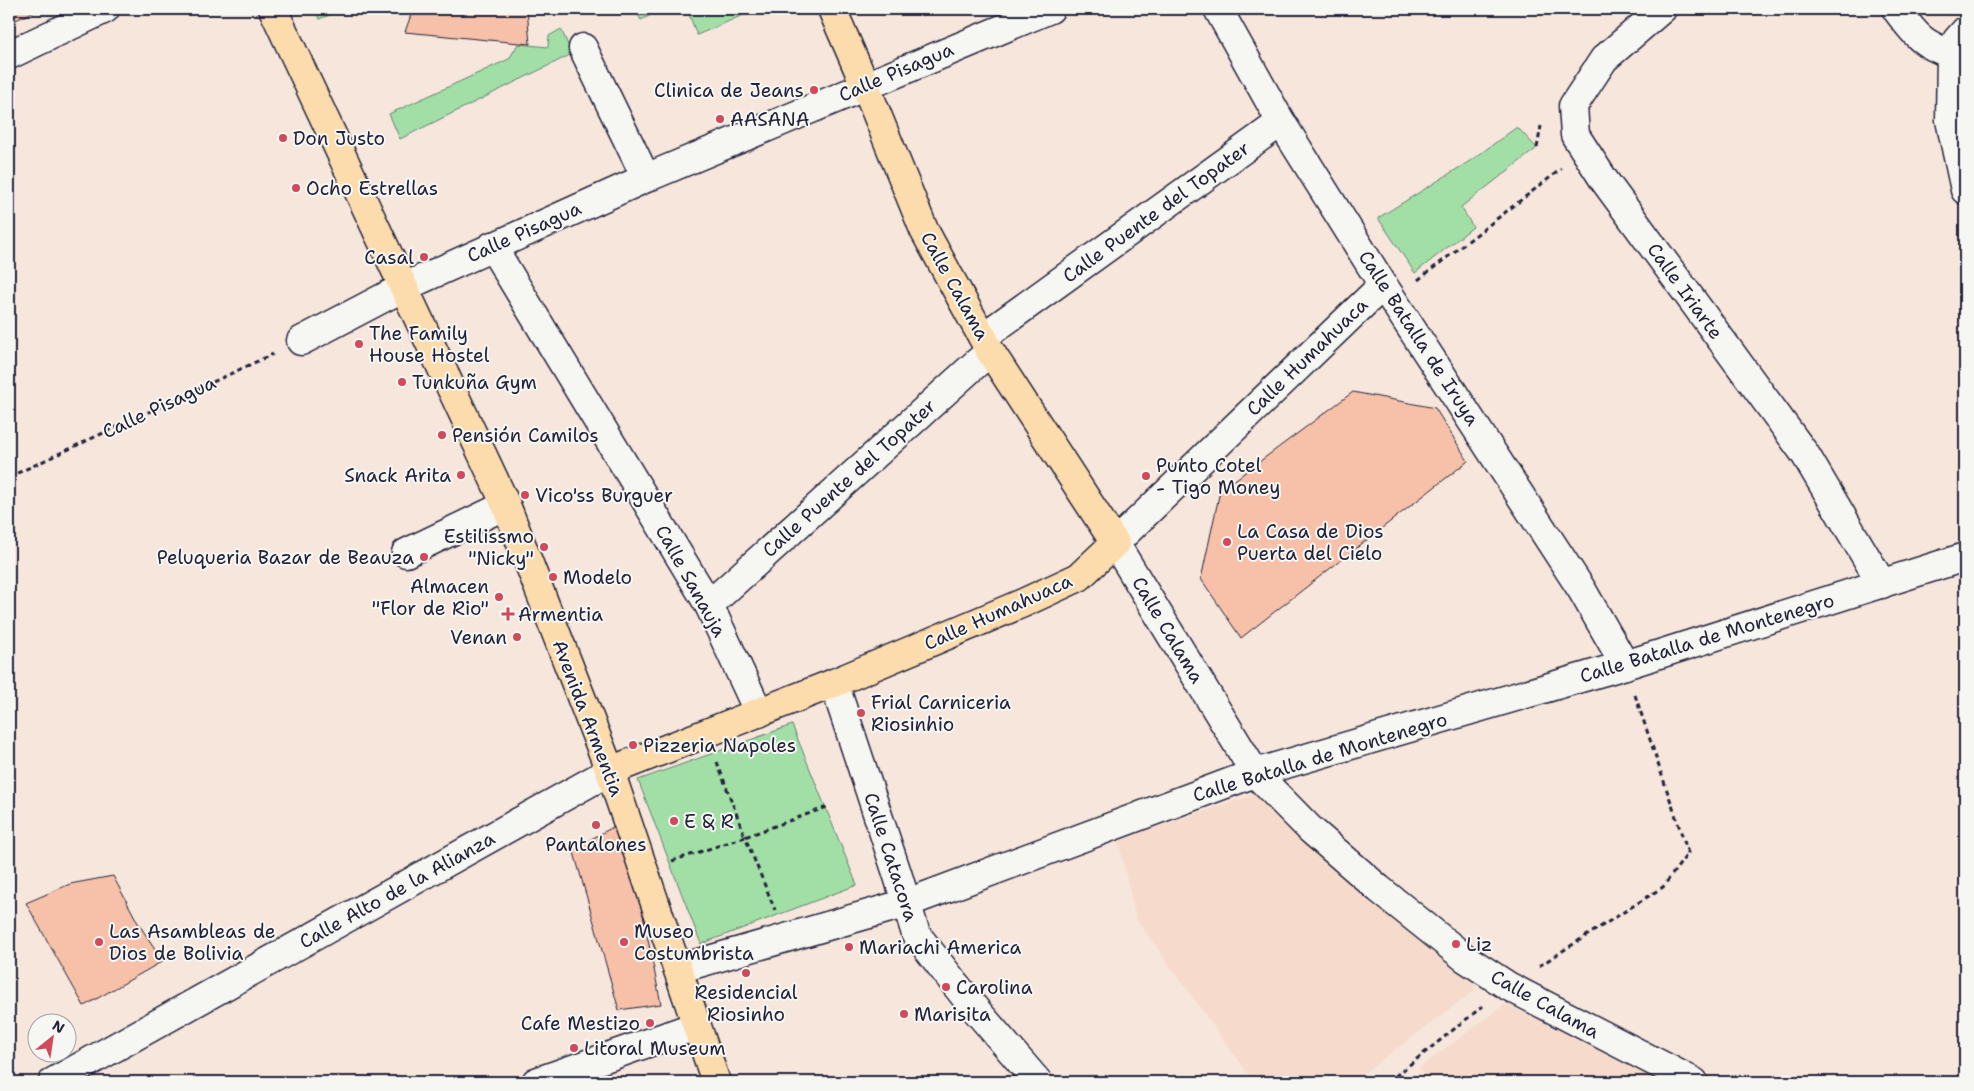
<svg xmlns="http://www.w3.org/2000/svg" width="1974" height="1091" font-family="'Shantell Sans',sans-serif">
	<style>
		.built { fill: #f6dbcd }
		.green { fill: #a2dfa6; stroke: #628070 }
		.building { fill: #f7c1a9; stroke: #22223b }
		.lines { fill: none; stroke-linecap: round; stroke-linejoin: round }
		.minor-casing { stroke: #22223b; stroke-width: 31 }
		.major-casing { stroke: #22223b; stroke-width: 31 }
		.path { stroke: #22223b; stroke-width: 3; stroke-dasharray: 5 4; stroke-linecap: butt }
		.minor { stroke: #f6f6f2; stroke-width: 28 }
		.major { stroke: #fcdcac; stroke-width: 28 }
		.poi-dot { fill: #d1495b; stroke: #f6f6f2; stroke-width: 2 }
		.labels { text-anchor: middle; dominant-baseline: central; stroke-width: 4; stroke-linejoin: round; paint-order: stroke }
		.street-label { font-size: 19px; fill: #22223b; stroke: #f6f6f2 }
		.poi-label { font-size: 19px; fill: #22223b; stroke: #f6f6f2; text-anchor: start }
	</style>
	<rect width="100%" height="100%" fill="#f6e6dc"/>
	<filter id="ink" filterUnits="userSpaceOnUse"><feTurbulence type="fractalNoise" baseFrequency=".02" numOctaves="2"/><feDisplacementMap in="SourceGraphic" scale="10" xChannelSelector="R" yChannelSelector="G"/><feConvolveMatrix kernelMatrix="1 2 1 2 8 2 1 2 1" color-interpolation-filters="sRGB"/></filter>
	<g filter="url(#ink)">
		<g class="built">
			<polygon points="1260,793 1475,981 1474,991 1352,1082 1291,1082 1287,1077 1280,1082 1254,1082 1136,919 1118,839"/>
			<polygon points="1505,1004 1669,1081 1669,1082 1429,1082 1419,1068"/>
		</g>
		<g class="green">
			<polygon points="315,9 337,9 335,13 319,19"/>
			<polygon points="635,9 663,9 641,20"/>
			<polygon points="687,9 757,9 697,35"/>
			<polygon points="561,29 572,54 400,139 389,114 509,59 518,44 548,47 549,36"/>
			<polygon points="1517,127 1537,148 1461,207 1473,227 1415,273 1378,218 1473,159"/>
			<polygon points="792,725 857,885 701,944 638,780"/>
		</g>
		<g class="building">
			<polygon points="9,9 40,9 9,23"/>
			<polygon points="413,9 527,9 530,44 405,32"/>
			<polygon points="1353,392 1435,408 1468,461 1241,638 1201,579 1220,491"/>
			<polygon points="613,827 626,831 661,1004 619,1010 573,849"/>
			<polygon points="113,876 138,923 163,961 84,1006 26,903 70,884"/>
		</g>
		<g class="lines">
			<g class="minor-casing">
				<g id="minor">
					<polyline points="1218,9 1281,122 1383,285 1582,590 1625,665"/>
					<polyline points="1662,9 1604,59 1573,106 1575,135 1604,180 1805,454 1882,584"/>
					<path d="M 1896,9 C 1916,35 1920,43 1951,54"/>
					<polyline points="1965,31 1957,40 1951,54 1950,120 1965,190"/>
					<polyline points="583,48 646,178"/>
					<polyline points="9,55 105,9"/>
					<polyline points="492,246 709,605 759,713"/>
					<polyline points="1383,285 1115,543 1255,773 1311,830 1379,889 1465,958 1508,986 1694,1082"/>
					<polyline points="983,337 1281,122"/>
					<polyline points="301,341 404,287 646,178 1050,9"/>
					<polyline points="406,553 506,505"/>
					<polyline points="709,605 990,351"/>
					<polyline points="834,683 897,873 916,934 970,1003 1038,1082"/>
					<polyline points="678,969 907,903 1255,773 1625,665 1965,557"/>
					<polyline points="53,1082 610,771"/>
					<polyline points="536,1082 696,1026"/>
				</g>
			</g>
			<g class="major-casing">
				<g id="major">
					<polyline points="273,9 506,505 610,771 716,1082"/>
					<polyline points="610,771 834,683 1023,603 1079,577 1115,543 990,351 924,230 865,85 832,9"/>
				</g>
			</g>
			<g class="path">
				<polyline points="1537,148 1541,126"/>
				<polyline points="1418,280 1561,169"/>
				<polyline points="9,477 273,354"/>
				<polyline points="717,762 745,837 827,807"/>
				<polyline points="672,861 745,837 775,910"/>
				<polyline points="1539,966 1663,887 1688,853 1635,695"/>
				<polyline points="1388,1082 1483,1006"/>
			</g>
			<use href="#minor" class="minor"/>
			<use href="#major" class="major"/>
		</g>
	</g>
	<g class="poi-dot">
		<circle cx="814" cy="90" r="5"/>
		<circle cx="720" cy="119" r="5"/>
		<circle cx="283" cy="138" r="5"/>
		<circle cx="296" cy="188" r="5"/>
		<circle cx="424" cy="257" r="5"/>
		<circle cx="359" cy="344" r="5"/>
		<circle cx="402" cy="382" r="5"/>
		<circle cx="442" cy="435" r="5"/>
		<circle cx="461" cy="475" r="5"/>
		<circle cx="1146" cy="476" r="5"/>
		<circle cx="525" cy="495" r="5"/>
		<circle cx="1227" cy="542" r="5"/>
		<circle cx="544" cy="547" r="5"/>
		<circle cx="424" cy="557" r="5"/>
		<circle cx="553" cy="577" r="5"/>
		<circle cx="499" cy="597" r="5"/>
		<path d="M505.5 606.5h5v5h5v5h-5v5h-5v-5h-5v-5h5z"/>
		<circle cx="517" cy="637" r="5"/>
		<circle cx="861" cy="713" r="5"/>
		<circle cx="633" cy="745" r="5"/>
		<circle cx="674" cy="821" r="5"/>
		<circle cx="596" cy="825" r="5"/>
		<circle cx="99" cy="942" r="5"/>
		<circle cx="624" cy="942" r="5"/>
		<circle cx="1456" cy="944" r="5"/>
		<circle cx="849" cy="947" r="5"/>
		<circle cx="746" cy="973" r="5"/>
		<circle cx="946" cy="987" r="5"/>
		<circle cx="904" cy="1014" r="5"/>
		<circle cx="650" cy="1023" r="5"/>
		<circle cx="574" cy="1048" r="5"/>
	</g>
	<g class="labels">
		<g class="street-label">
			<text transform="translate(896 72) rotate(-23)">Calle Pisagua</text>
			<text transform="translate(1156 212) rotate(-36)">Calle Puente del Topater</text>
			<text transform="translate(524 232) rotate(-24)">Calle Pisagua</text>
			<text transform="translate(955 286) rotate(61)">Calle Calama</text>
			<text transform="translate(1685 291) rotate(54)">Calle Iriarte</text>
			<text transform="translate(1419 338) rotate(57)">Calle Batalla de Iruya</text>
			<text transform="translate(1307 357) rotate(-44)">Calle Humahuaca</text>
			<text transform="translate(159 407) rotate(-25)">Calle Pisagua</text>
			<text transform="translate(849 478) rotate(-42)">Calle Puente del Topater</text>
			<text transform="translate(691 581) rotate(61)">Calle Sanauja</text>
			<text transform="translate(998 612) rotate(-24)">Calle Humahuaca</text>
			<text transform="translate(1168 630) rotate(59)">Calle Calama</text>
			<text transform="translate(1707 638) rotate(-17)">Calle Batalla de Montenegro</text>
			<text transform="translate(588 718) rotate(69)">Avenida Armentia</text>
			<text transform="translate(1320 757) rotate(-17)">Calle Batalla de Montenegro</text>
			<text transform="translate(891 857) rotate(72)">Calle Catacora</text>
			<text transform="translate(397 890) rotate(-29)">Calle Alto de la Alianza</text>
			<text transform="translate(1545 1004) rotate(29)">Calle Calama</text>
		</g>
		<g class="poi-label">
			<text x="804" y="90" text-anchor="end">Clinica de Jeans</text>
			<text x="730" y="119">AASANA</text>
			<text x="293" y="138">Don Justo</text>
			<text x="306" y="188">Ocho Estrellas</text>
			<text x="414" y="257" text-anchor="end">Casal</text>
			<text x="369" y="333">The Family<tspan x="369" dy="22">House Hostel</tspan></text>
			<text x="412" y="382">Tunkuña Gym</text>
			<text x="452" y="435">Pensión Camilos</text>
			<text x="1156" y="465">Punto Cotel<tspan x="1156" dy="22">- Tigo Money</tspan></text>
			<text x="451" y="475" text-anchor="end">Snack Arita</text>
			<text x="535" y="495">Vico'ss Burguer</text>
			<text x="1237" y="531">La Casa de Dios<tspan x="1237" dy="22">Puerta del Cielo</tspan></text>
			<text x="534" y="536" text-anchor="end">Estilissmo<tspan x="534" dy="22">"Nicky"</tspan></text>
			<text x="414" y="557" text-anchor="end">Peluqueria Bazar de Beauza</text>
			<text x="563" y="577">Modelo</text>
			<text x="489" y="586" text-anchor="end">Almacen<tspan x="489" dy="22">"Flor de Rio"</tspan></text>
			<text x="518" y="614">Armentia</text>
			<text x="507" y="637" text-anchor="end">Venan</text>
			<text x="871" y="702">Frial Carniceria<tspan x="871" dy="22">Riosinhio</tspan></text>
			<text x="643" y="745">Pizzeria Napoles</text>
			<text x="684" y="821">E &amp; R</text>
			<text x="596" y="844" text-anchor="middle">Pantalones</text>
			<text x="109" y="931">Las Asambleas de<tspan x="109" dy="22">Dios de Bolivia</tspan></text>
			<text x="634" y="931">Museo<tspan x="634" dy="22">Costumbrista</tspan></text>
			<text x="1466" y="944">Liz</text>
			<text x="859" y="947">Mariachi America</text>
			<text x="956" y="987">Carolina</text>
			<text x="746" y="992" text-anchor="middle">Residencial<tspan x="746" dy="22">Riosinho</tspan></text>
			<text x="914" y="1014">Marisita</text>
			<text x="640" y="1023" text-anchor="end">Cafe Mestizo</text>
			<text x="584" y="1048">Litoral Museum</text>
		</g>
	</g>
	<rect width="1974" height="1091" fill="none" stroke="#f6f6f2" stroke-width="30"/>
	<rect x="15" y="15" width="1944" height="1061" fill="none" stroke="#22223b" stroke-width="2" filter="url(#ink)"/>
	<g transform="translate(52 1038) rotate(30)"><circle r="24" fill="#f6f6f2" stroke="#a1a1a9"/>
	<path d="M0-4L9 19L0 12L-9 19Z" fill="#d1495b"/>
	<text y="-8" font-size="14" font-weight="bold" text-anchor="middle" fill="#22223b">N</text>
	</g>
</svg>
